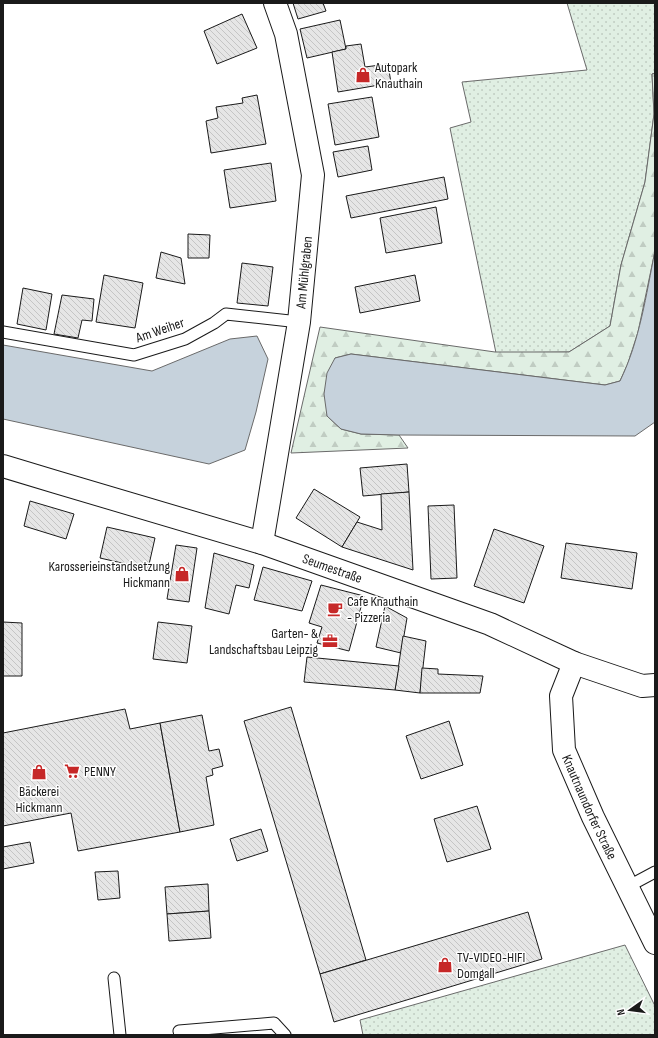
<svg xmlns="http://www.w3.org/2000/svg" width="658" height="1038" font-family="'Sofia Sans Condensed',sans-serif">
	<style>
		.grass { fill: url(#grass-dots); stroke: #6a6a6a }
		.forest { fill: url(#forest-firs); stroke: #6a6a6a }
		.water { fill: #c6d2dc; stroke: #6a6a6a }
		.building { fill: url(#building-back-hatch); stroke: #1a1a1a }
		.lines { fill: none; stroke-linecap: round; stroke-linejoin: round }
		.lane-casing { stroke: #1a1a1a; stroke-width: 13 }
		.street-casing { stroke: #1a1a1a; stroke-width: 24 }
		.secondary-casing { stroke: #1a1a1a; stroke-width: 24 }
		.lane { stroke: #fff; stroke-width: 11 }
		.street { stroke: #fff; stroke-width: 22 }
		.secondary { stroke: #fff; stroke-width: 22 }
		.labels { text-anchor: middle; dominant-baseline: central; stroke-width: 3; stroke-linejoin: round; paint-order: stroke }
		.poi-label { font-size: 14px; fill: #1a1a1a; stroke: #fff; text-anchor: start }
		.street-label { font-size: 14px; fill: #1a1a1a; stroke: #fff }
	</style>
	<defs>
		<pattern id="grass-dots" width="8" height="8" patternUnits="userSpaceOnUse"><rect width="8" height="8" fill="#e0efe3"/><path d="M2 2h.1M6 6h.1" fill="none" stroke="#c0ccc2" stroke-width="1.8" stroke-linecap="round"/></pattern>
		<pattern id="forest-firs" width="22" height="20" patternUnits="userSpaceOnUse"><rect width="22" height="20" fill="#e0efe3"/><path d="M5 1l3.5 6h-7zM16 11l3.5 6h-7z" fill="#c0ccc2"/></pattern>
		<pattern id="building-back-hatch" width="6" height="6" patternUnits="userSpaceOnUse"><rect width="6" height="6" fill="#e6e6e6"/><path d="M-1 5l2 2M0 0l6 6M5-1l2 2" fill="none" stroke="#c5c5c5"/></pattern>
	</defs>
	<rect width="100%" height="100%" fill="#fff"/>
	<g class="grass">
		<polygon points="567,3 655,3 655,73 652,74 654,114 645,182 621,265 610,326 569,352 496,353 450,128 471,122 462,82 587,70"/>
		<polygon points="625,945 655,1006 655,1035 363,1035 360,1020"/>
	</g>
	<polygon class="forest" points="655,73 655,251 638,332 628,363 620,381 605,385 351,354 335,358 327,416 341,429 361,434 399,435 408,448 291,453 320,327 495,352 569,352 610,326 621,265 645,182 654,114 652,74"/>
	<g class="water">
		<path d="M 655,251 L 655,422 L 635,436 L 399,435 L 361,434 L 341,429 L 327,416 L 324,394 L 327,373 L 335,358 L 351,354 L 605,385 L 620,381 C 640,340 646,295 655,251 Z"/>
		<polygon points="257,336 268,359 256,412 245,450 209,464 3,419 3,345 152,371 230,339"/>
	</g>
	<g class="building">
		<polygon points="293,3 323,3 326,11 298,19"/>
		<polygon points="242,14 257,48 217,64 204,31"/>
		<polygon points="340,20 346,49 307,58 300,29"/>
		<polygon points="361,44 365,67 388,64 391,83 338,92 332,52 346,49 346,46"/>
		<polygon points="257,95 266,144 211,153 206,121 218,118 216,107 243,103 242,98"/>
		<polygon points="372,97 379,137 335,145 328,104"/>
		<polygon points="368,146 372,170 338,177 333,152"/>
		<polygon points="271,163 276,201 230,208 224,170"/>
		<polygon points="444,177 448,199 351,218 346,196"/>
		<polygon points="436,207 442,243 386,253 380,218"/>
		<polygon points="188,234 210,235 209,258 188,258"/>
		<polygon points="161,252 181,258 185,284 156,278"/>
		<polygon points="242,263 273,267 268,306 237,303"/>
		<polygon points="104,275 143,283 135,328 96,322"/>
		<polygon points="415,275 420,301 360,313 355,287"/>
		<polygon points="23,288 52,294 46,330 17,324"/>
		<polygon points="62,295 94,299 92,321 82,320 78,338 54,334"/>
		<polygon points="407,464 409,492 363,496 360,468"/>
		<polygon points="314,489 360,517 342,547 296,518"/>
		<polygon points="409,492 413,570 342,547 357,522 382,530 381,494"/>
		<polygon points="30,501 74,514 66,539 24,526"/>
		<polygon points="454,505 457,578 431,579 428,506"/>
		<polygon points="107,527 155,538 148,569 100,558"/>
		<polygon points="494,529 544,546 524,603 474,586"/>
		<polygon points="566,543 637,553 632,589 561,578"/>
		<polygon points="176,545 197,548 189,602 167,599"/>
		<polygon points="214,553 254,565 249,588 236,585 229,614 205,608"/>
		<polygon points="263,567 312,581 302,611 254,600"/>
		<polygon points="321,585 364,596 349,651 317,643 322,627 309,623"/>
		<polygon points="385,606 407,618 401,653 376,647"/>
		<polygon points="3,622 22,623 22,676 3,676"/>
		<polygon points="158,622 192,626 187,663 153,659"/>
		<polygon points="403,636 426,641 420,693 395,690"/>
		<polygon points="307,657 399,666 395,690 304,682"/>
		<polygon points="422,668 438,669 438,674 483,676 480,693 420,693"/>
		<polygon points="291,707 366,960 320,974 244,721"/>
		<polygon points="125,709 130,729 160,723 180,832 78,851 71,813 3,826 3,733"/>
		<polygon points="202,715 209,751 219,749 223,766 212,769 213,775 206,777 214,825 180,832 160,723"/>
		<polygon points="449,721 463,765 421,779 406,736"/>
		<polygon points="477,806 491,849 447,862 434,819"/>
		<polygon points="261,829 268,851 237,861 230,839"/>
		<polygon points="30,842 34,863 3,869 3,847"/>
		<polygon points="118,871 120,898 98,900 95,872"/>
		<polygon points="208,884 209,911 167,914 165,887"/>
		<polygon points="209,911 211,938 169,941 167,914"/>
		<polygon points="528,912 542,959 334,1022 320,974"/>
	</g>
	<g class="lines">
		<g class="lane-casing">
			<g id="lane">
				<polyline points="3,332 134,355 185,339 214,323 226,314 299,322"/>
				<polyline points="627,887 655,872"/>
				<polyline points="114,978 120,1035"/>
				<polyline points="180,1035 179,1031 274,1023 285,1035"/>
			</g>
		</g>
		<g class="street-casing">
			<g id="street">
				<path id="s1" d="M 262,543 L 299,322 L 313,175 L 286,34 L 275,3"/>
				<path id="s2" d="M 574,663 L 561,696 L 564,750 L 593,817 L 655,943"/>
			</g>
		</g>
		<g class="secondary-casing">
			<g id="secondary">
				<path id="s3" d="M 3,466 L 56,482 L 262,543 L 490,624 L 574,663 L 642,686 L 655,685"/>
			</g>
		</g>
		<use href="#lane" class="lane"/>
		<use href="#street" class="street"/>
		<use href="#secondary" class="secondary"/>
	</g>
	<defs>
		<g id="shop-bare" transform="scale(1.2)"><path d="M-5-2.5h2.3a2.7 3.5 0 0 1 5.4 0H5L5.5 6h-11ZM-1.5-2.5h3a1.5 2.3 0 0 0-3 0Z" fill="#c62828" stroke="#fff" stroke-width="2.5" paint-order="stroke"/></g>
		<g id="cafe-bare" transform="scale(1.2)"><path d="M-5.5-4.5H6V0H3Q3 3.5 0 3.5H-2.5Q-5.5 3.5-5.5 0ZM3-3.2v2h1.7v-2ZM-6 4.5H4V6H-6Z" fill="#c62828" stroke="#fff" stroke-width="2.5" paint-order="stroke"/></g>
		<g id="office-bare" transform="scale(1.2)"><path d="M-6-3h4V-5.5h4V-3h4V5H-6ZM-1-4.5V-3h2v-1.5ZM-6 0V1H6V0Z" fill="#c62828" stroke="#fff" stroke-width="2.5" paint-order="stroke"/></g>
		<g id="supermarket-bare" transform="scale(1.2)"><path d="M-6-5.5h2.5l.6 2H6L4.5 2H-2.5L-4.4-4H-6ZM-1.5 3.2a1.3 1.3 0 1 0 .1 0ZM3 3.2a1.3 1.3 0 1 0 .1 0Z" fill="#c62828" stroke="#fff" stroke-width="2.5" paint-order="stroke"/></g>
	</defs>
	<g fill-rule="evenodd">
		<use href="#shop-bare" x="363" y="75"/>
		<use href="#shop-bare" x="182" y="574"/>
		<use href="#cafe-bare" x="335" y="609"/>
		<use href="#office-bare" x="330" y="641"/>
		<use href="#supermarket-bare" x="72" y="771"/>
		<use href="#shop-bare" x="39" y="772"/>
		<use href="#shop-bare" x="445" y="965"/>
	</g>
	<g class="labels">
		<g class="poi-label">
			<text x="375" y="67">Autopark<tspan x="375" dy="16">Knauthain</tspan></text>
			<text x="170" y="566" text-anchor="end">Karosserieinstandsetzung<tspan x="170" dy="16">Hickmann</tspan></text>
			<text x="347" y="601">Cafe Knauthain<tspan x="347" dy="16">- Pizzeria</tspan></text>
			<text x="318" y="633" text-anchor="end">Garten- &amp;<tspan x="318" dy="16">Landschaftsbau Leipzig</tspan></text>
			<text x="84" y="771">PENNY</text>
			<text x="39" y="791" text-anchor="middle">Bäckerei<tspan x="39" dy="16">Hickmann</tspan></text>
			<text x="457" y="957">TV-VIDEO-HIFI<tspan x="457" dy="16">Domgall</tspan></text>
		</g>
		<g class="street-label">
			<text stroke="none"><textPath href="#s1" startOffset="274">Am Mühlgraben</textPath></text>
			<text transform="translate(160 330) rotate(-19)">Am Weiher</text>
			<text stroke="none"><textPath href="#s3" startOffset="345">Seumestraße</textPath></text>
			<text stroke="none"><textPath href="#s2" startOffset="152">Knautnaundorfer Straße</textPath></text>
		</g>
	</g>
	<rect width="658" height="1038" fill="none" stroke="#1a1a1a" stroke-width="8"/>
	<g transform="translate(630 1010) rotate(256)" stroke="#ffffff" stroke-width="3" paint-order="stroke">
	<path d="M0-3L7 15L0 10L-7 15Z" fill="#1a1a1a"/>
	<text y="-6" font-size="11" font-weight="bold" text-anchor="middle" fill="#1a1a1a">N</text>
	</g>
</svg>
